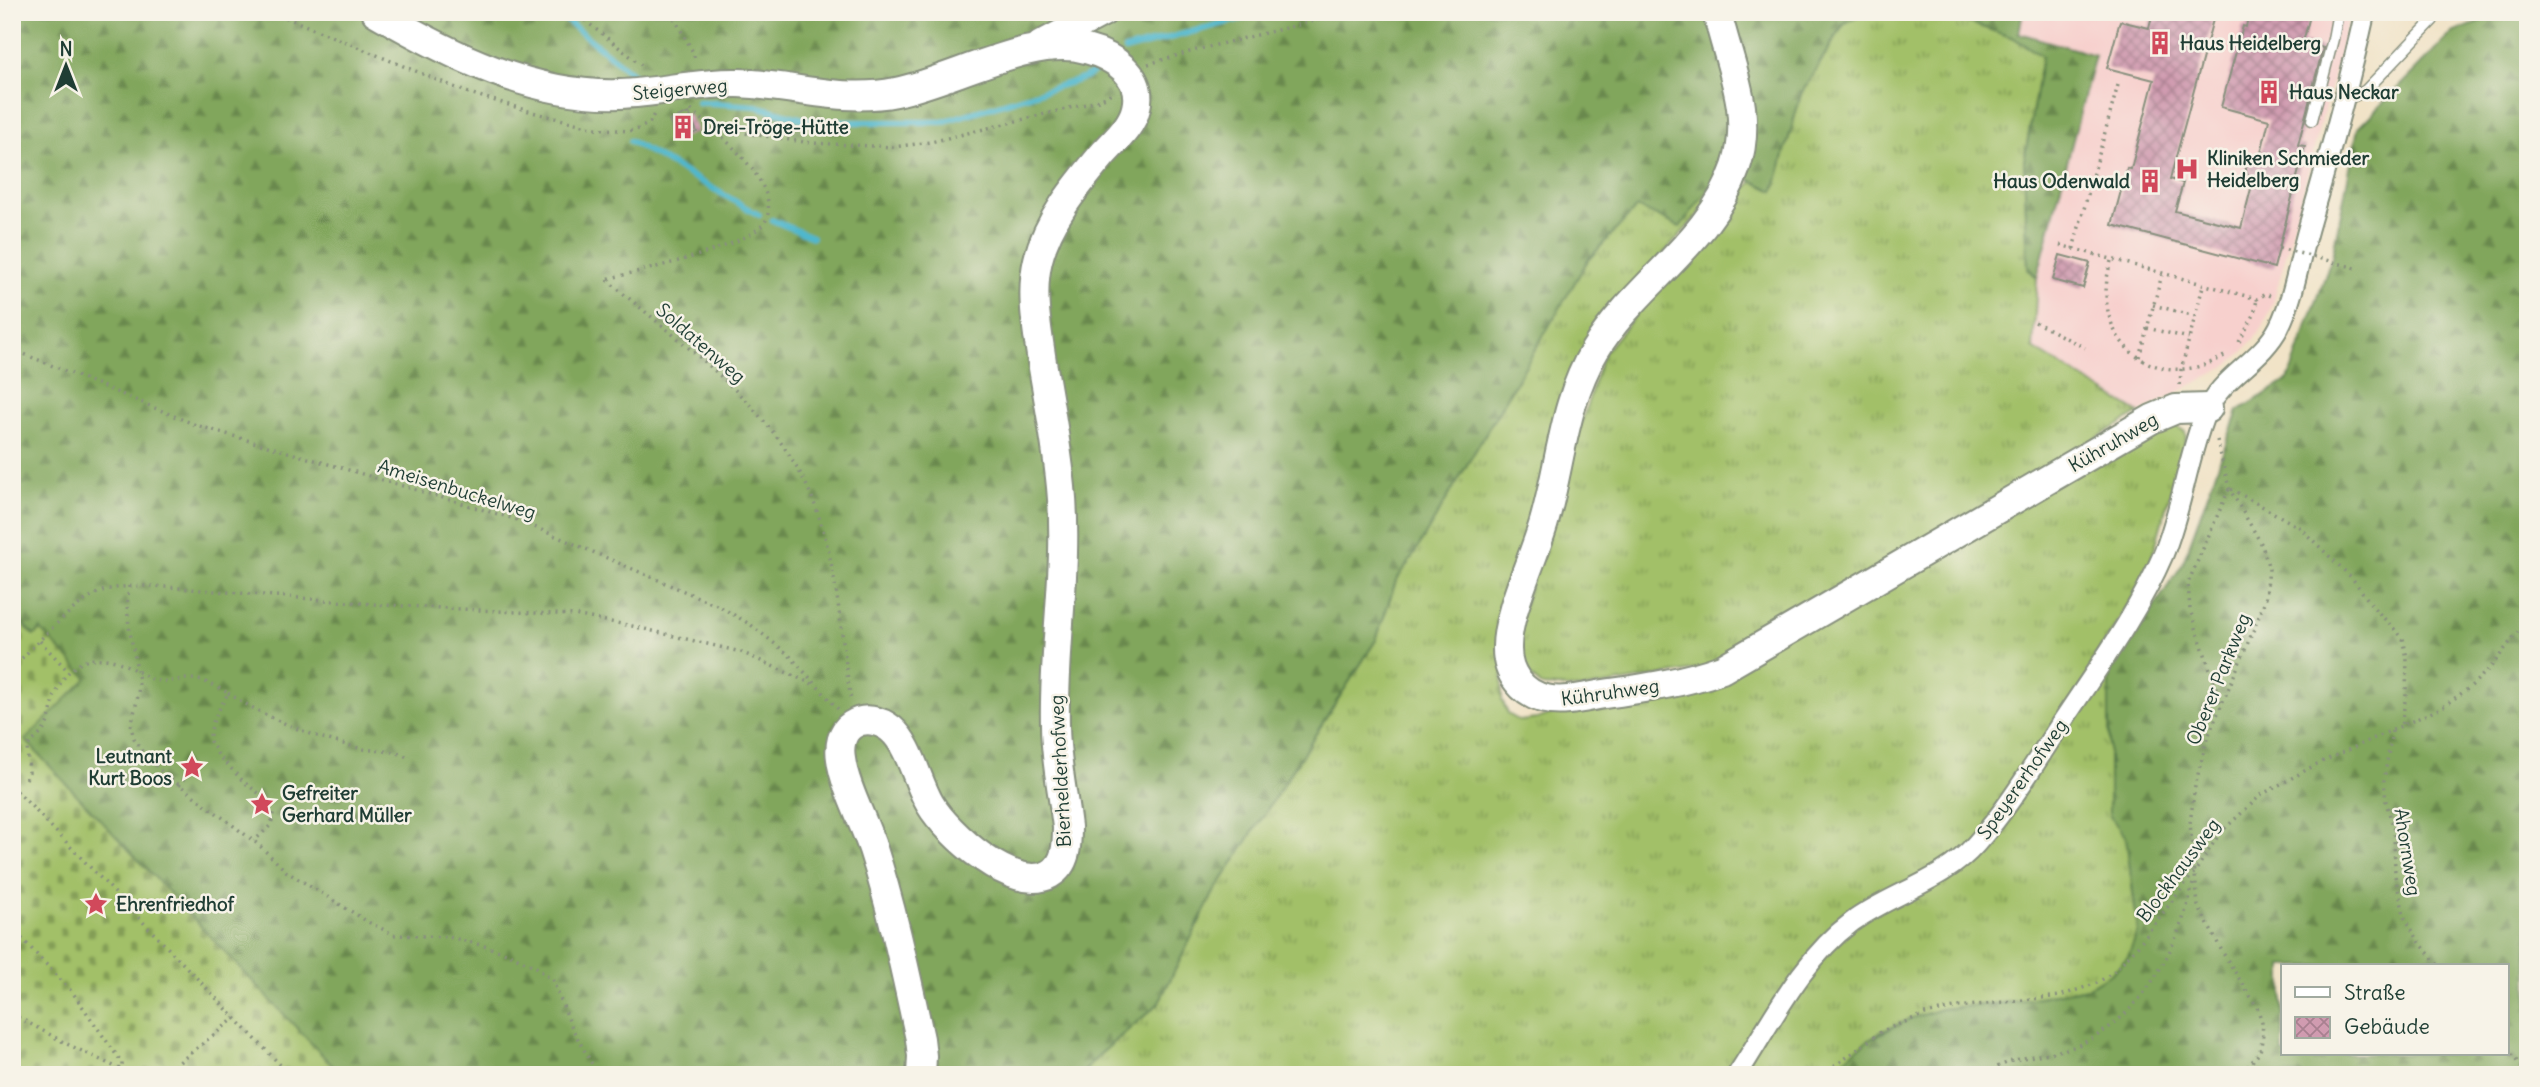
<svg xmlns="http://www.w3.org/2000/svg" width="2540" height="1087" font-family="Delius,sans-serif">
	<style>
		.built { fill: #f7d0cd }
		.grass { fill: url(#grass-tufts); stroke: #607e4e; stroke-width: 2 }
		.forest { fill: url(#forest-firs); stroke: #507248; stroke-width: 2; fill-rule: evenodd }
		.cemetery { fill: url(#cemetery-stones); stroke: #607e4e; stroke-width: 2 }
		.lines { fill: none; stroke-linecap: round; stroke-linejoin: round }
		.stream { stroke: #4fb7cd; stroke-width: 6 }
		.building { fill: url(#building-cross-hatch) }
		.lane-casing { stroke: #88907e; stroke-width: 13 }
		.street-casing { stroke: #88907e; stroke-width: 23 }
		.secondary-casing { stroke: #88907e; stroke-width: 32 }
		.path { stroke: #88907e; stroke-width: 3.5; stroke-dasharray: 2 5; stroke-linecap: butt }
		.lane { stroke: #fff; stroke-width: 10 }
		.street { stroke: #fff; stroke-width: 19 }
		.secondary { stroke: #fff; stroke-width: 28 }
		.path-bridge { stroke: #88907e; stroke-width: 3.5; stroke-dasharray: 2 5; stroke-linecap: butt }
		.labels { text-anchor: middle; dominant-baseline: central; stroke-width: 5; stroke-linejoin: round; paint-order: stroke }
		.poi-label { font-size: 19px; font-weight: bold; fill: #1f3d34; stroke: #f7f3e8; text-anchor: start }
		.street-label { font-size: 19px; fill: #1f3d34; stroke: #f7f3e8 }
	</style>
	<defs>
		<pattern id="grass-tufts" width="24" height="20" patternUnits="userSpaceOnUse" patternTransform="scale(1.75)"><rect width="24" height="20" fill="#a2c068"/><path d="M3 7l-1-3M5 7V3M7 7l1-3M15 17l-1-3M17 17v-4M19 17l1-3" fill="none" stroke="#839d56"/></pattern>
		<pattern id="forest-firs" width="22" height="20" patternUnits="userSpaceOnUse" patternTransform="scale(1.75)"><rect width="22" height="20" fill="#81a65c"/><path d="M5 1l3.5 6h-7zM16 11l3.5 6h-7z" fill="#69884d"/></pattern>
		<pattern id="cemetery-stones" width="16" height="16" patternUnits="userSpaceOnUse" patternTransform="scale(1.75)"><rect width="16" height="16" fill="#a2c068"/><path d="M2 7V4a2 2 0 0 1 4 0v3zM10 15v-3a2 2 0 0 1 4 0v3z" fill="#839d56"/></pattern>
		<pattern id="building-cross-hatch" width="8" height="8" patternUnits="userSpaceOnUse" patternTransform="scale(1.75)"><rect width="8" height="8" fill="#d09bb0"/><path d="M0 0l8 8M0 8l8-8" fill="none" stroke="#a88090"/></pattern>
	</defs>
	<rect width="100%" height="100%" fill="#f7f3e8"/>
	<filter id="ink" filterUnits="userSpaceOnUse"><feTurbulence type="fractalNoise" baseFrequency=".0143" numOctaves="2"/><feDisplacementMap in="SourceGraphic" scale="14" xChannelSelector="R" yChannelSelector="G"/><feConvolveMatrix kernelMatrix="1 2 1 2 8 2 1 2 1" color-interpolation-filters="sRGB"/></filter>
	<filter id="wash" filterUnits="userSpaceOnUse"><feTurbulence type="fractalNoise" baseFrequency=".00686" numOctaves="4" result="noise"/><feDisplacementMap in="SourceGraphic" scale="28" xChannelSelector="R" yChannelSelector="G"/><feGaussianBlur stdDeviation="1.57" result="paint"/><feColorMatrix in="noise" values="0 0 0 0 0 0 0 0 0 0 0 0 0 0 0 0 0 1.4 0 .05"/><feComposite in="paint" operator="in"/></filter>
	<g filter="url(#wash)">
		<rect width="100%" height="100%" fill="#f1e3c7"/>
		<polygon class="built" points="2023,12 2350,12 2274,300 2262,329 2244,351 2227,366 2139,413 2033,349 2037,278 2095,55 2018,32"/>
		<g class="grass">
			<polygon points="1868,12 1938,12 2014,38 2042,56 2024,162 2028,268 2037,278 2033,348 2139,413 1706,668 1581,689 1542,686 1530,676 1519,658 1521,615 1603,354 1731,200 1754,181 1774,191 1801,94 1845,23"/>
			<polygon points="1724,168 1721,189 1595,331 1502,678 1502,700 1508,714 1520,721 1537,719 1559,711 1672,692 2123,448 2170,426 2177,426 2185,432 2186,438 2150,564 2139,588 2090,666 2109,674 2109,815 2126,837 2138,932 2128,957 2112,973 2087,988 2012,1002 1941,1009 1882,1031 1825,1075 1081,1075 1098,1056 1158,1004 1213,894 1376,640 1396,581 1413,556 1588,260 1637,206"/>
		</g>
		<g class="forest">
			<polygon points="12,12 1868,12 1844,23 1801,94 1774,191 1724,168 1680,227 1637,207 1588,260 1413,556 1396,581 1376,640 1213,894 1158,1004 1098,1056 1081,1075 341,1075 25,740 40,630 35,636 12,614"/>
			<polygon points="1938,12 2023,12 2019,33 2095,55 2037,278 2028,268 2024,162 2042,56 2014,38"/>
			<path d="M 2481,12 L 2528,12 L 2528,1075 L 1825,1075 L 1868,1040 L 1909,1019 L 1941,1009 L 2012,1002 L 2087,988 L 2112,973 L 2128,957 L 2138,931 L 2126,837 L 2109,815 L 2109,674 L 2182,565 L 2238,411 L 2288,380 L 2332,257 L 2358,128 L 2452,33 L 2482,21 ZM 2283,966 L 2507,966 L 2507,1054 L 2283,1054 Z"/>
		</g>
		<polygon class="cemetery" points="12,614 34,636 41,630 87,678 25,740 341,1075 230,1075 224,1069 217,1075 12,1075"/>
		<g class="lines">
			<g class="stream">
				<polyline points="556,12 634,75"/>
				<polyline points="1125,50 1265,12"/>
				<polyline points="698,102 756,106 814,122 942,122 1085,78 1100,67"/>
				<polyline points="630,141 759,215"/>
				<polyline points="772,220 812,237"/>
			</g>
		</g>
		<g id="blocks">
			<g class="building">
				<polygon points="2153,12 2215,12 2170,179 2183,183 2175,211 2241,228 2253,181 2246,172 2246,164 2250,158 2261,153 2269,120 2221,107 2243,26 2246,27 2249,12 2311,12 2303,42 2323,48 2298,145 2305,146 2274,268 2112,225 2127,168 2131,169 2154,80 2107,68 2120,21 2149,28"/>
				<polygon points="689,113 697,132 677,140 669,121"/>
				<polygon points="2060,255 2090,263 2083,288 2053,280"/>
			</g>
		</g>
	</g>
	<g filter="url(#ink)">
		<use href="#blocks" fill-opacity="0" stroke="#88907e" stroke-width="2"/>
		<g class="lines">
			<g class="lane-casing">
				<g id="lane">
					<polyline points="2345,100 2365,91 2433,20"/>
					<polyline points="2312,120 2333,39 2338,12"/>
				</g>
			</g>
			<g class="street-casing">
				<path id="street" d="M 1737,1075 C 1771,1023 1801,960 1852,922 C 1891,893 1943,882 1976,844 C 2010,806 2036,761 2064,719 C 2099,666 2138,613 2163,555 C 2182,509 2187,459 2205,414 C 2220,377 2261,362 2279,327 C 2294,297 2299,261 2308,229 C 2329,157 2349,85 2365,12"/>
			</g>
			<g class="secondary-casing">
				<g id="secondary">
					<path d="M 376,12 C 450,55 533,97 620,94 C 660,93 698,82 738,83 C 792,85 842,103 896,92 C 951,81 1033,34 1086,49 C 1113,56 1144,75 1136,108 C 1132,126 1116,140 1104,153 C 1078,184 1048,219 1038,260 C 1030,293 1037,328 1042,362 C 1049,403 1057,445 1061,487 C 1069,566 1053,645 1055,725 C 1055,759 1063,793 1067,827 C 1067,844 1067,864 1050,874 C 1014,894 947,833 930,804 C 917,782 910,745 891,729 C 880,720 864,717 852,725 C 841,732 839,747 841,759 C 844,785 864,822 873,849 C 893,911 906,975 920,1039 L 922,1056 L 921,1075"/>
					<path d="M 1717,12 C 1729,65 1754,112 1736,167 C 1711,242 1635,284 1595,350 C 1563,403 1561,464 1544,522 C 1534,558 1506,614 1507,649 C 1507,673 1522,694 1546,699 C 1562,703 1582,698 1598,695 C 1640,689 1683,683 1722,669 L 2152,419 L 2176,409 L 2208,408"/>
					<polyline points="1041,45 1103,12"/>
				</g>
			</g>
			<g class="path">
				<polyline points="273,12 466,92 532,112 595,128 628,131 639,129 650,122 654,114"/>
				<polyline points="574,12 644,67"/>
				<polyline points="671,12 694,54 694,62"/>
				<polyline points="1148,64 1200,49 1351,12"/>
				<path d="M 691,110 C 715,130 782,183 766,220 C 753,247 636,272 606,279 C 681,344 781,410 816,508 C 838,569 841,637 851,701"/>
				<polyline points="718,129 811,143 893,147 931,142 1094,102 1108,96 1113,90"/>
				<polyline points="2060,245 2257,299 2265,294 2270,296"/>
				<polyline points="2073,249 2118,85"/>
				<path d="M 2111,261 C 2087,340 2155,397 2226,355"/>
				<polyline points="2153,305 2195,316"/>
				<polyline points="2035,322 2085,348"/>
				<polyline points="2147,328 2189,338"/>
				<polyline points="2239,342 2254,315 2257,299"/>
				<polyline points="12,349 196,425 518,520 719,606 751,625 789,655 838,709"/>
				<polyline points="2139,357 2162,275"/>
				<polyline points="2180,385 2181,370 2203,286"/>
				<polyline points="2217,440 2229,488 2262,545 2269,569 2266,597 2258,619 2207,739 2195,786 2190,823 2198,906 2223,953 2257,1007 2262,1022 2263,1034 2260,1052 2241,1075"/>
				<polyline points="2231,489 2299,527 2352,578 2374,608 2403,638 2407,658 2406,695 2401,727"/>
				<polyline points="129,586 127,605 129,627 139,680 138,696 131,727 134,738 142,751 162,772 259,845 287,872 370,923 395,935 449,937 481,945 509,954 536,967 553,981 572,1028 598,1075"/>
				<polyline points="40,641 68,671"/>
				<path d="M 12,668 C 35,646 76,599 105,590 C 121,586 137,586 154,586 L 385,605 L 574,615 L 632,626 L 741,652 L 812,684"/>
				<path d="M 228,693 C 268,719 312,737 359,748 C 375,752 393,749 407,757"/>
				<polyline points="2221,702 2190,610 2188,583 2229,489"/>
				<polyline points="2392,731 2384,780 2386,802 2394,830 2395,876 2405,918 2420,943 2439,966"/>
				<path d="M 26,779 L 29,772 L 27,747 C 33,739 41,736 45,728 C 50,719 51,711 53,702 C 60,674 81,653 111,660 C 127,663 139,674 155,680 C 168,684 179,678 192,679 C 205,680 217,687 228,693 L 214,719 L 210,733 L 210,741 L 218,755 L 244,782 L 269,801 L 273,815 L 271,825 L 254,841"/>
				<polyline points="12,786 290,1075"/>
				<polyline points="179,786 189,771"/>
				<polyline points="12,928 73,993 122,1063 122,1070"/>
				<polyline points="12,1014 69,1045 122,1070 122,1075"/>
				<polyline points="2507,1049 2528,1075"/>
				<polyline points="163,1075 235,1018"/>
				<polyline points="1823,1075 1882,1031 1925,1014 1959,1007 2060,996 2097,983 2112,973 2136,948 2196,870 2220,833 2261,795 2317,764 2441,708 2469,688 2490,668 2528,619"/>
				<path d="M 1986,1075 C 2010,1054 2047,1057 2076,1046 C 2141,1020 2179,948 2193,883"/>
			</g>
			<use href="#lane" class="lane"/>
			<use href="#street" class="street"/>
			<use href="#secondary" class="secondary"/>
			<polyline class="path-bridge" points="2279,248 2360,269"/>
		</g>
	</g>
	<defs>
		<g id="building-bare" transform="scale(1.89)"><path d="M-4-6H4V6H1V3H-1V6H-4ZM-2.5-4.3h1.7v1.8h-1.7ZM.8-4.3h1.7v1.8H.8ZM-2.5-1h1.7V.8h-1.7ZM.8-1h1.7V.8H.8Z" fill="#d1495b" stroke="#f7f3e8" stroke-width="2.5" paint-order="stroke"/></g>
		<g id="hospital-bare" transform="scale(1.89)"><path d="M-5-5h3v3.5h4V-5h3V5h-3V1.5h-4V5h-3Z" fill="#d1495b" stroke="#f7f3e8" stroke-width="2.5" paint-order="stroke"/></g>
		<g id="sight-bare" transform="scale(1.89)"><path d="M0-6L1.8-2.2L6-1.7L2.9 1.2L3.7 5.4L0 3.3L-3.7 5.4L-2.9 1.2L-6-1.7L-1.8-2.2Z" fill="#d1495b" stroke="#f7f3e8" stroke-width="2.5" paint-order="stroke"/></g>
	</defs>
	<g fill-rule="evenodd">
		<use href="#building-bare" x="2160" y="43"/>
		<use href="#building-bare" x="2269" y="92"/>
		<use href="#building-bare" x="683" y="127"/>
		<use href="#hospital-bare" x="2187" y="169"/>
		<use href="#building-bare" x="2150" y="181"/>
		<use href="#sight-bare" x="192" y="767"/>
		<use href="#sight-bare" x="262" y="804"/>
		<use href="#sight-bare" x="96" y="904"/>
	</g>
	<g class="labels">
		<g class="poi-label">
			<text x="2180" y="43">Haus Heidelberg</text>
			<text x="2289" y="92">Haus Neckar</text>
			<text x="703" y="127">Drei-Tröge-Hütte</text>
			<text x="2207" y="158">Kliniken Schmieder<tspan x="2207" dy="22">Heidelberg</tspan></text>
			<text x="2130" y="181" text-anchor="end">Haus Odenwald</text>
			<text x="172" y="756" text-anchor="end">Leutnant<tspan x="172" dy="22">Kurt Boos</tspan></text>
			<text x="282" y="793">Gefreiter<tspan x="282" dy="22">Gerhard Müller</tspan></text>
			<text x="116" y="904">Ehrenfriedhof</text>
		</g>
		<g class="street-label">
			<text transform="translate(680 89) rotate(-5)">Steigerweg</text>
			<text transform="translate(701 343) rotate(41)">Soldatenweg</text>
			<text transform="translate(2113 442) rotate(-30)">Kühruhweg</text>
			<text transform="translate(457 489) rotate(17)">Ameisenbuckelweg</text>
			<text transform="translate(2218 679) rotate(-68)">Oberer Parkweg</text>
			<text transform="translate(1610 692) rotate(-8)">Kühruhweg</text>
			<text transform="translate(1060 771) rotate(-93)">Bierhelderhofweg</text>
			<text transform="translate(2022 779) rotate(-55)">Speyererhofweg</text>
			<text transform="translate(2408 852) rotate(81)">Ahornweg</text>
			<text transform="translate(2178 870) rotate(-53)">Blockhausweg</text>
		</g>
	</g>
	<rect width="2540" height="1087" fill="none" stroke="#f7f3e8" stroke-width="42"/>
	<rect x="2281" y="964" width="228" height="91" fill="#f7f3e8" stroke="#a1aaa0" stroke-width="2"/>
	<rect x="2295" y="987" width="35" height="10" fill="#ffffff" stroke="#a1aaa0" stroke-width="2"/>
	<text x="2344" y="1000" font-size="21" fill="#1f3d34">Straße</text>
	<rect x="2295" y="1017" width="35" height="21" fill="url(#building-cross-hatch)" stroke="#a1aaa0" stroke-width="2"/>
	<text x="2344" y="1034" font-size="21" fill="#1f3d34">Gebäude</text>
	<g transform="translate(66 66)" stroke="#f7f3e8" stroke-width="5" paint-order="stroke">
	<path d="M0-5L12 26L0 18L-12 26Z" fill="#1f3d34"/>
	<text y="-10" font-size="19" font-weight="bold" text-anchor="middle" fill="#1f3d34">N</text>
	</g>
</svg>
